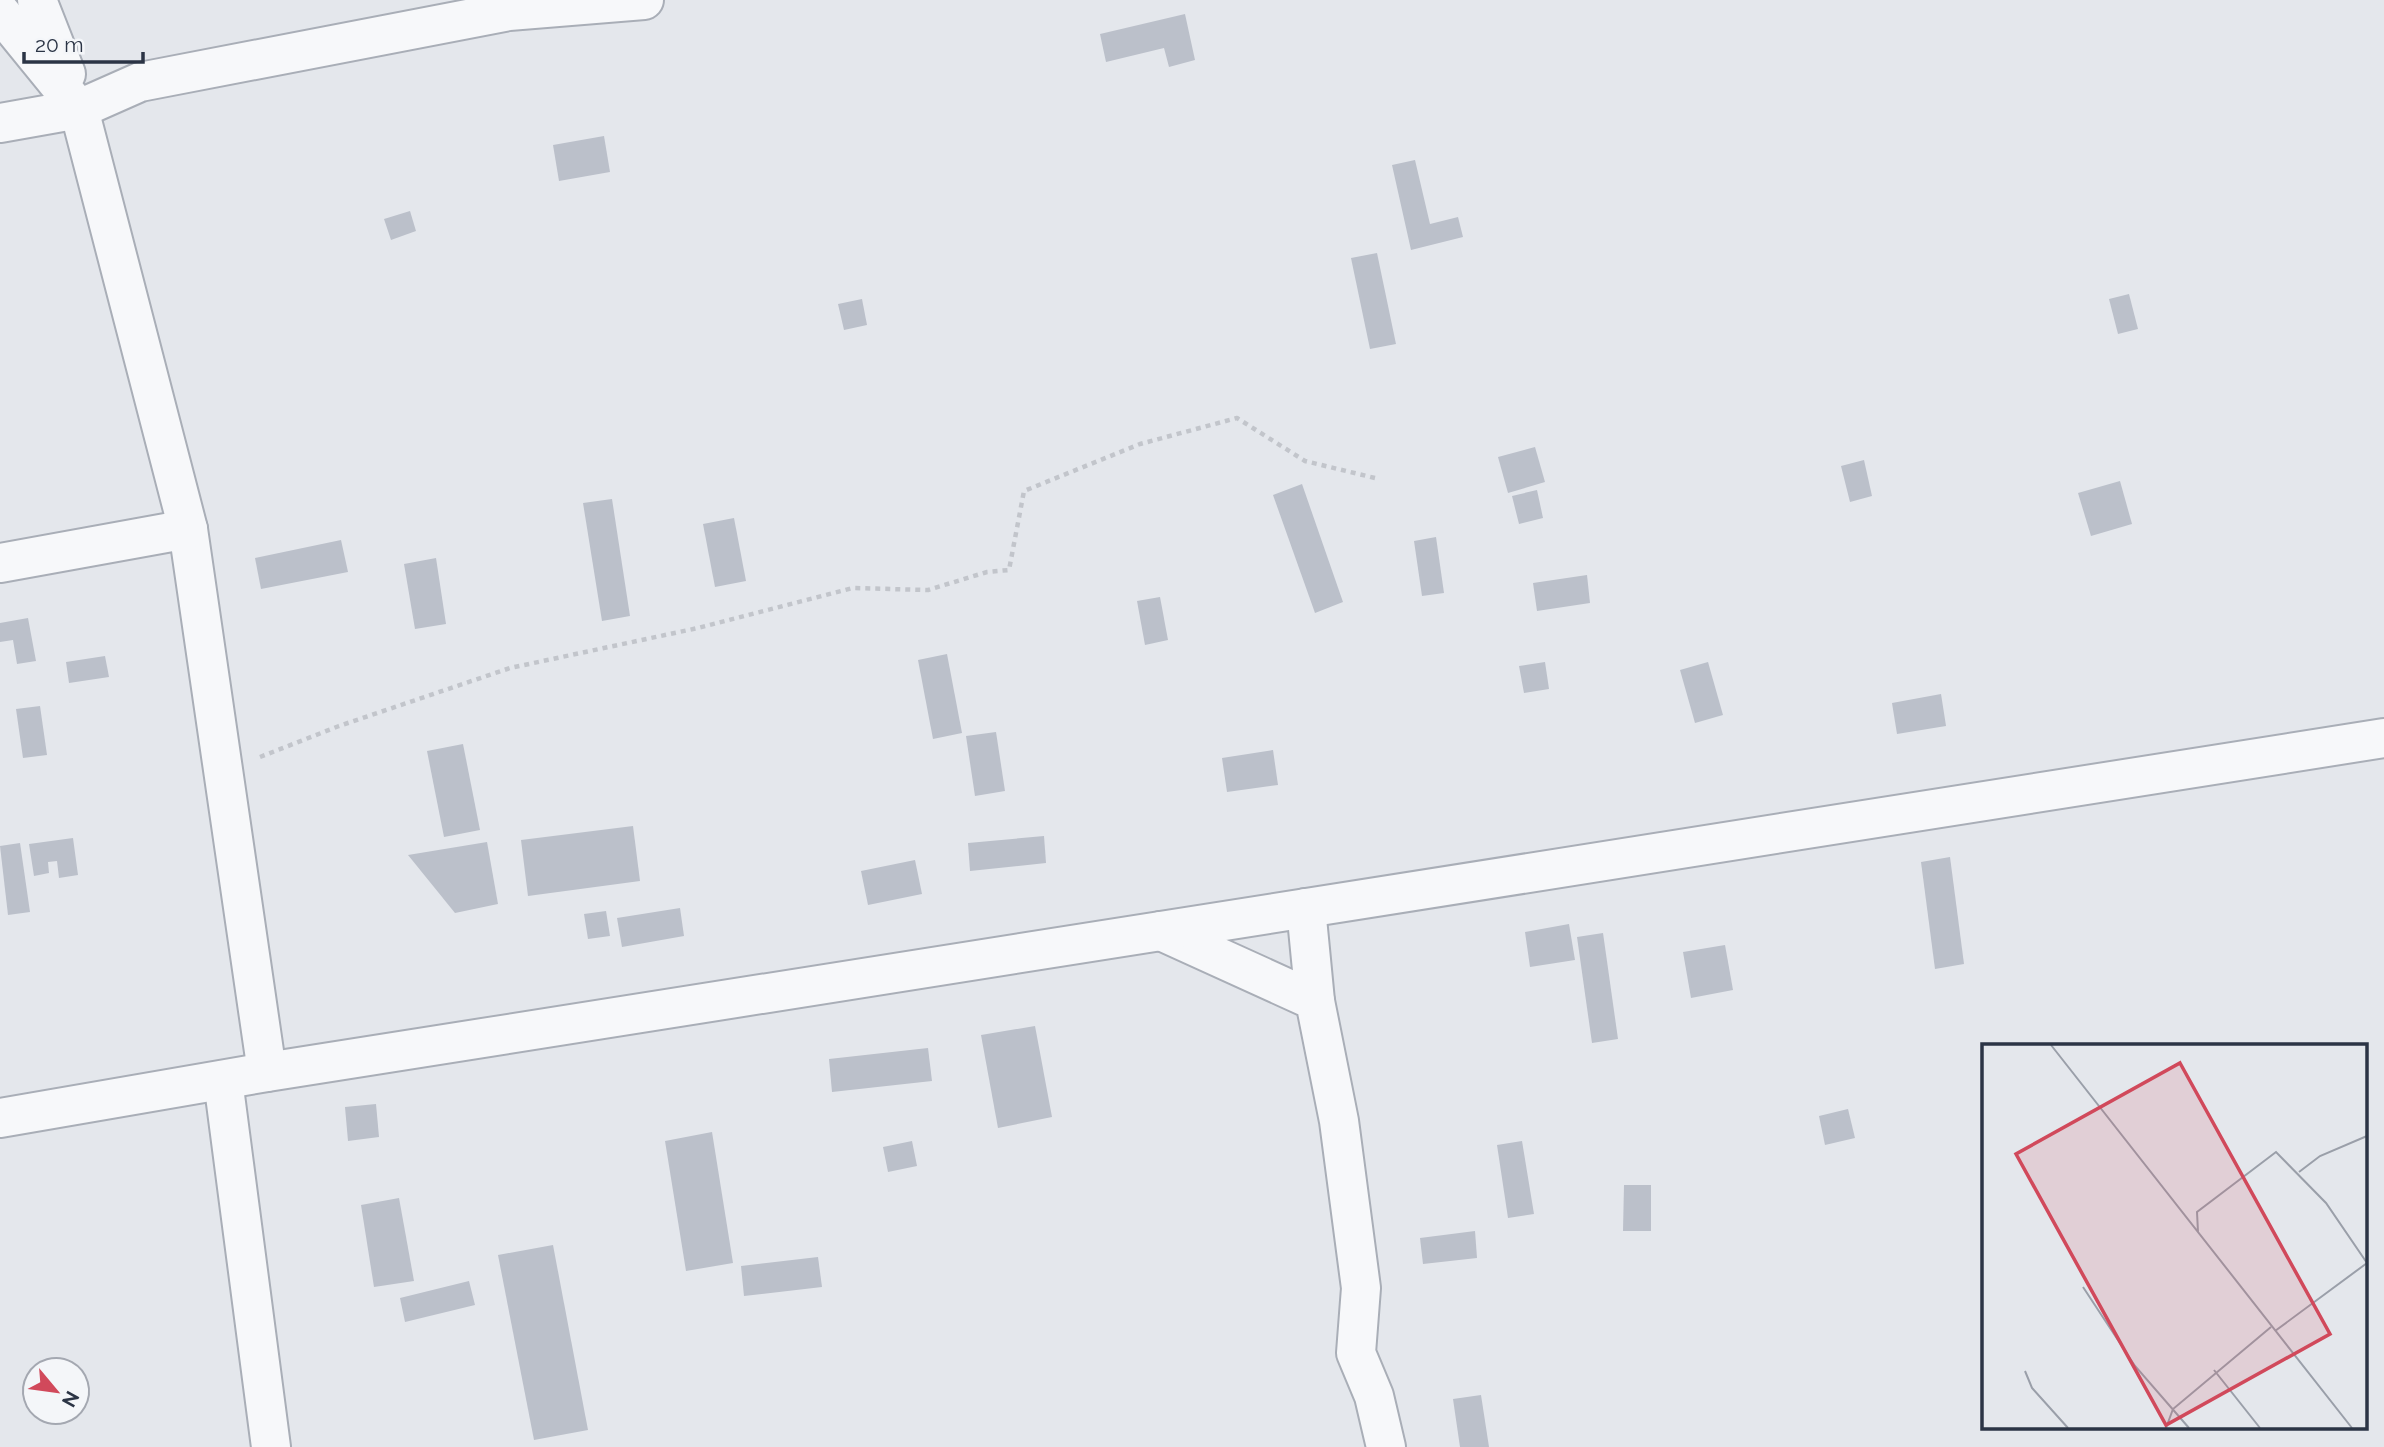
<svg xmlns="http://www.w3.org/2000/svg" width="2384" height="1447" font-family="Raleway,sans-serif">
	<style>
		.building { fill: #bbc0ca }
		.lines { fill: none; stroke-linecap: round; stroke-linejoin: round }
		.minor-casing { stroke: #a9aeb7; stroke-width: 42 }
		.path { stroke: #c2c5cb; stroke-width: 4.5; stroke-dasharray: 5 5; stroke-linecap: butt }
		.minor { stroke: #f7f8fa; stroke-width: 38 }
		.inset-road { fill: none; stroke: #9a9fa9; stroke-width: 2 }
		.view { fill: #d1495b; fill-opacity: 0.15; stroke: #d1495b; stroke-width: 3.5 }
		.inset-edge { fill: none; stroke: #2b3445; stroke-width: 3.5 }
	</style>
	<rect width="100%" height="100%" fill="#e4e7ec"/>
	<g class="building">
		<polygon points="1185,14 1195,60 1169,67 1164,48 1106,62 1100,34"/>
		<polygon points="604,136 610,172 559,181 553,145"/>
		<polygon points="1415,160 1430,224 1458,217 1463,237 1411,250 1392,165"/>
		<polygon points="410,211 416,231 391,240 384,219"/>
		<polygon points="1377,253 1396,344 1370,349 1351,258"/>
		<polygon points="2129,294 2138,329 2118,334 2109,299"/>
		<polygon points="862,299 867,325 844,330 838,304"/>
		<polygon points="1535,447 1545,482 1508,493 1498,457"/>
		<polygon points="1864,460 1872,496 1850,502 1841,466"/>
		<polygon points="2120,481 2132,524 2091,536 2078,493"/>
		<polygon points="1302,484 1343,602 1315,613 1273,495"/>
		<polygon points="1537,490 1543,518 1519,524 1512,496"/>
		<polygon points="612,499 630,616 602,621 583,503"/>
		<polygon points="734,518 746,581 715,587 703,524"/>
		<polygon points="1436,537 1444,593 1422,596 1414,541"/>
		<polygon points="341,540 348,572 261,589 255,558"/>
		<polygon points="436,558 446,624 415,629 404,564"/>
		<polygon points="1587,575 1590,603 1537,611 1533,583"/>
		<polygon points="1160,597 1168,640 1145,645 1137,601"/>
		<polygon points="28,618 36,661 17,664 13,640 0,642 0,623"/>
		<polygon points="947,654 962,733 933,739 918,660"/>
		<polygon points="105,656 109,677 69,683 66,662"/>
		<polygon points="1545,662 1549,689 1524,693 1519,666"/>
		<polygon points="1708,662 1723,715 1695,723 1680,670"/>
		<polygon points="1941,694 1946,726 1897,734 1892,703"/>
		<polygon points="40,706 47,755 23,758 16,709"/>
		<polygon points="996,732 1005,791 975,796 966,736"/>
		<polygon points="463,744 480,830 444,837 427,751"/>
		<polygon points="1273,750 1278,785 1227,792 1222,758"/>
		<polygon points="633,826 640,881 528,896 521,840"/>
		<polygon points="1044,836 1046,863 970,871 968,843"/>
		<polygon points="73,838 78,875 59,878 57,861 48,862 49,873 34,876 29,844"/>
		<polygon points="487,842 498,904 455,913 408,855"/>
		<polygon points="20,843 30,912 8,915 0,846"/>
		<polygon points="1950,857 1964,964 1935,969 1921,862"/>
		<polygon points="915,860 922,894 868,905 861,871"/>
		<polygon points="680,908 684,936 622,947 617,918"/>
		<polygon points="606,911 610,936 588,939 584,914"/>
		<polygon points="1569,924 1575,960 1530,967 1525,932"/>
		<polygon points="1603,933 1618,1039 1592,1043 1577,937"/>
		<polygon points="1725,945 1733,990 1691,998 1683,952"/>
		<polygon points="1035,1026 1052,1117 998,1128 981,1035"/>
		<polygon points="928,1048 932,1081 832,1092 829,1059"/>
		<polygon points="376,1104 379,1137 348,1141 345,1107"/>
		<polygon points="1848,1109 1855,1138 1825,1145 1819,1116"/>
		<polygon points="712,1132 733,1263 686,1271 665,1141"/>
		<polygon points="912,1141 917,1166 888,1172 883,1147"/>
		<polygon points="1522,1141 1534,1214 1508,1218 1497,1145"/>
		<polygon points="1624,1185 1651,1185 1651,1231 1623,1231"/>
		<polygon points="399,1198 414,1281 374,1287 361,1205"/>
		<polygon points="1475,1231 1477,1258 1423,1264 1420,1238"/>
		<polygon points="553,1245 588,1430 534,1440 498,1255"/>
		<polygon points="818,1257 822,1287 744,1296 741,1266"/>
		<polygon points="469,1281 475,1305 405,1322 400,1298"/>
		<polygon points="1481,1395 1489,1447 1460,1447 1453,1399"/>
	</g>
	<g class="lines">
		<g class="minor-casing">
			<g id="minor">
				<polyline points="37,0 66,74"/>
				<polyline points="0,12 79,109 188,529 267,1072"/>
				<polyline points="0,123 79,109 140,82 509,11 644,0"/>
				<polyline points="0,563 188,529"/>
				<polyline points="1306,908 1315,1001"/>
				<polyline points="1161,931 1315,1001 1339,1121 1361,1288 1356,1353 1374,1396 1386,1447"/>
				<polyline points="223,1080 271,1447"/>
				<polyline points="0,1118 267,1072 2384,738"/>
			</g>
		</g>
		<polyline class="path" points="260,757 339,726 510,668 698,628 853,588 928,590 987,572 1009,570 1024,491 1140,444 1237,418 1305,461 1379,479"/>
		<use href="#minor" class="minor"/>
	</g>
	<g transform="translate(1982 1044)">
		<rect width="385" height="385" fill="#e4e7ec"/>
		<path class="inset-road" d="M 69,1 L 370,384M 317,128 L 338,112 L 385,92M 216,188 L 215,168 L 294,108 L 344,159 L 385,219M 101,243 L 153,322 L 207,384M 293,287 L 385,219M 232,326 L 278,384M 43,327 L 50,344 L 86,384M 184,384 L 191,365 L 289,283"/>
		<path class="view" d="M 198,19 L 348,290 L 184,381 L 34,110 Z"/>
		<rect width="385" height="385" class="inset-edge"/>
	</g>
	<g transform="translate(56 1391) rotate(119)"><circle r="33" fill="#f4f6f9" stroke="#a4a8b1" stroke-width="2"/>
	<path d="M0-5L12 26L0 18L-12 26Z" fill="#d1495b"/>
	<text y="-10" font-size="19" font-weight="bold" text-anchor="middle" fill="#2b3445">N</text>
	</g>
	<path d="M24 52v10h119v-10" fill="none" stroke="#2b3445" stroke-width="3.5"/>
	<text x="35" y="52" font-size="21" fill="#2b3445" stroke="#f4f6f9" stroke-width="5" paint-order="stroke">20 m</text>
</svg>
